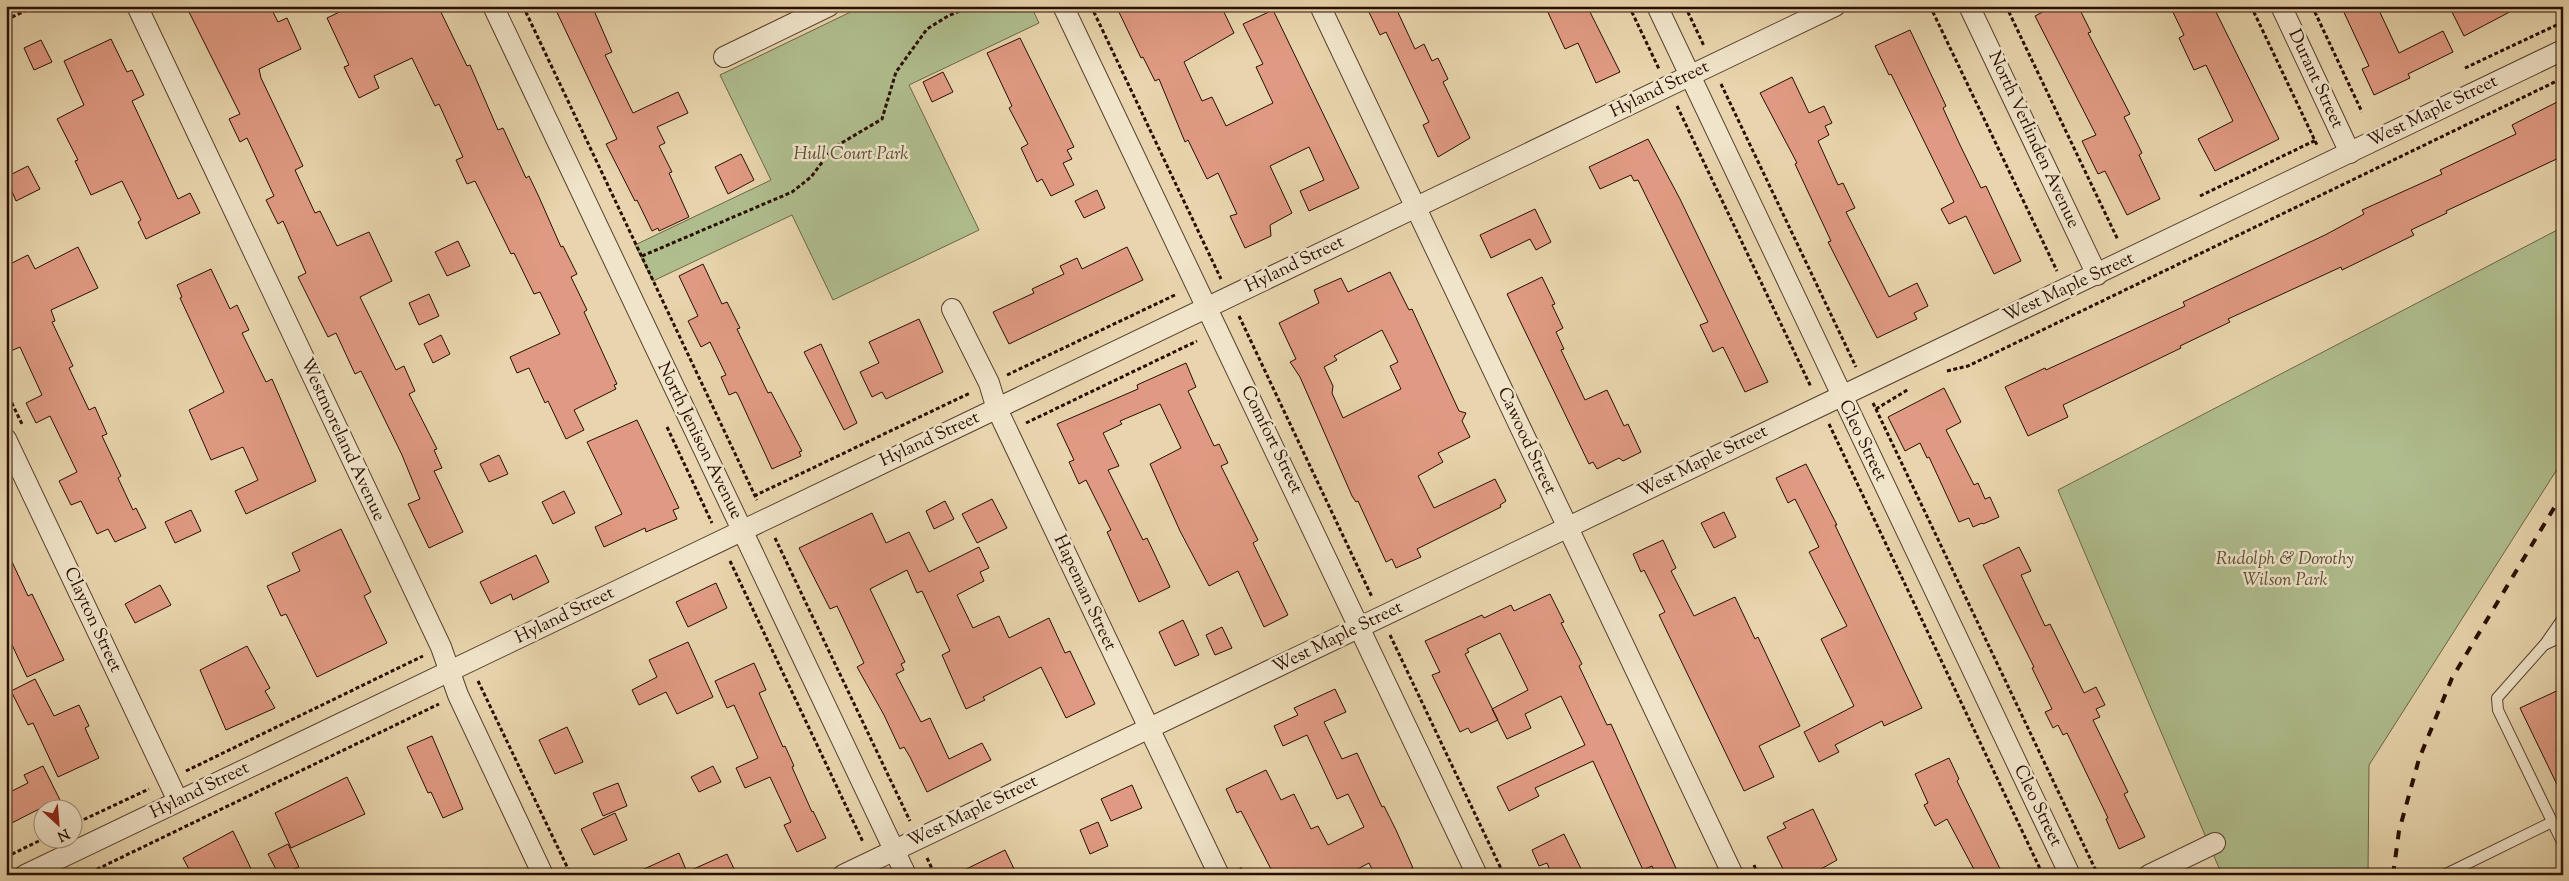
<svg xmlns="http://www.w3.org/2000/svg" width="2569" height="881" font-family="'Sorts Mill Goudy',serif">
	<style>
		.green { fill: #b0be8e; stroke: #6c6648 }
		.building { fill: #e09a83; stroke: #290e02; fill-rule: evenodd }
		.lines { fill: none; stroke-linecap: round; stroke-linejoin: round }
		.service-casing { stroke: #59402d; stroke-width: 12 }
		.minor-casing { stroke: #59402d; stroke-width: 22 }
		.path { stroke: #290e02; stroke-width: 3; stroke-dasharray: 4 2.5; stroke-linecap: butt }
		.service { stroke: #f0e4ca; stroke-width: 10 }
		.minor { stroke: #f0e4ca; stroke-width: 20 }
		.rail { stroke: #290e02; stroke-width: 4; stroke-dasharray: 9 9; stroke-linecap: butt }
		.labels { text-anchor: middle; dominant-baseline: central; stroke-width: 5; stroke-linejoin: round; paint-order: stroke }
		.street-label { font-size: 18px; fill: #290e02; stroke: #f0e4ca }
		.park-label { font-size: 18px; font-style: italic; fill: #584c33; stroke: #f0e4ca }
	</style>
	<rect width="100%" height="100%" fill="#e8d5ad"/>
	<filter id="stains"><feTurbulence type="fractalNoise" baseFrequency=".004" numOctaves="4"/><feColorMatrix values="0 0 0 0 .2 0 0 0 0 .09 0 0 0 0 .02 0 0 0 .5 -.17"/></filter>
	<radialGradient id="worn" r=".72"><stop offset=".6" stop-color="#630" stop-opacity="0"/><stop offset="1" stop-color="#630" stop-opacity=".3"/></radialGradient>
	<g class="green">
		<polygon points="863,6 1031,6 1039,23 909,85 979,230 833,300 792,215 653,281 635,245 771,180 720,75"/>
		<polygon points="2563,227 2563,460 2369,765 2368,875 2222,875 2058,490"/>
	</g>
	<g class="building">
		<polygon points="186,6 270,6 278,22 287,18 301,49 259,69 261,78 303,166 295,170 315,213 320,211 337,246 369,232 392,281 360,297 396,370 404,366 415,391 409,394 437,449 434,450 442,468 434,471 463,532 429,548 408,504 420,499 402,455 361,371 355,374 336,333 328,337 298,277 306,273 283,221 278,224 266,200 274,196 247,138 240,142 229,119 240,114"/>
		<polygon points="352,6 438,6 467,66 470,65 498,130 503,128 526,178 529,176 539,197 561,247 563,246 577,274 571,277 587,310 584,312 617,384 614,385 616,389 574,410 584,430 566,439 548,401 545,403 529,368 517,373 510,357 560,334 540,292 534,294 514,253 511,254 475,181 467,184 456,160 463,157 439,104 435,106 412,58 374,76 379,88 359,98 344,67 349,65 327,18"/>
		<polygon points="554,6 592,6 612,52 605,55 633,113 678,92 688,113 657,127 665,143 659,146 672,172 669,173 689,217 659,231 658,228 652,231 637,200 635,201 606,144 617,139"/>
		<polygon points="1116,6 1221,6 1234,33 1184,62 1202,101 1212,97 1226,126 1273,103 1256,67 1263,64 1243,24 1273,10 1359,188 1309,211 1300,191 1324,180 1309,147 1270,166 1292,213 1270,225 1271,236 1245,248 1230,216 1237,214 1218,173 1207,179 1188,140 1185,142 1159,79 1155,81 1143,57 1141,58"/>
		<polygon points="1366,6 1395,6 1415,49 1424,44 1432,61 1438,58 1448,79 1443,82 1470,138 1438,157 1423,125 1429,122 1386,32 1380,35"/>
		<polygon points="1545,6 1587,6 1620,72 1596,83 1578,43 1565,49"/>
		<polygon points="2054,6 2078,6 2091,32 2088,33 2130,114 2124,117 2142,153 2139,155 2160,199 2127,215 2105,171 2098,174 2082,141 2096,135 2035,16"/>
		<polygon points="2170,6 2213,6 2279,139 2215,171 2198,139 2233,121 2206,65 2194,70 2179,38 2184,35"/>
		<polygon points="2341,6 2377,6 2399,53 2443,31 2453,52 2408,74 2410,78 2374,95 2362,69 2369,66"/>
		<polygon points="2449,6 2521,6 2464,36"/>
		<polygon points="1910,30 1946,106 1943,108 1960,145 1981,188 1986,186 2021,261 1994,274 1966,216 1949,224 1941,209 1954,202 1891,74 1889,75 1875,46"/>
		<polygon points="1020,38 1074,147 1067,150 1072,159 1063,163 1074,185 1051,196 1042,179 1037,182 1021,148 1028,144 1009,108 1012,106 987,53"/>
		<polygon points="111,39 127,72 132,70 144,95 132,101 178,199 190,193 200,213 146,239 138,222 141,220 122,181 91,195 75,161 78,160 57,119 84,105 64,61"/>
		<polygon points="41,40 52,62 34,70 24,48"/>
		<polygon points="943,72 953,92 932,102 923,82"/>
		<polygon points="1792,77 1809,113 1824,106 1832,123 1825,126 1829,135 1818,141 1838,185 1843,183 1855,208 1846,212 1889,297 1917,283 1928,306 1914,313 1917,319 1877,338 1828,242 1831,241 1795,164 1797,163 1760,93"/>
		<polygon points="2563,99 2563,156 2446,211 2447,213 2411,230 2414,235 2342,270 2341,267 2228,319 2230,322 2180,346 2181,348 2063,405 2068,417 2028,436 2005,387 2045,368 2046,370 2185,306 2183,302 2325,235 2364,214 2362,210 2442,174 2440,170 2516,134 2512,125"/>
		<polygon points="1648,139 1680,199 1768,382 1745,392 1723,347 1713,352 1700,325 1708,322 1638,180 1634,181 1631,175 1600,189 1589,167"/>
		<polygon points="741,154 754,180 728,194 715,167"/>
		<polygon points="28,166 40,189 16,201 6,177"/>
		<polygon points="1097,190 1105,208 1084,218 1075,201"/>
		<polygon points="1535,209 1551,242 1536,250 1530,239 1491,258 1480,235"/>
		<polygon points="458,241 470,266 447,276 435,252"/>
		<polygon points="78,247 98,288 51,310 55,321 52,322 73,366 69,368 89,410 95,407 107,434 102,436 121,476 118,478 133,510 136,508 146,528 115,542 108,529 97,534 81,501 71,505 59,481 77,472 50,416 36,423 26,403 42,395 20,347 6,353 6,266 28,255 35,269"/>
		<polygon points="1127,247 1143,280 1009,344 993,312 1034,293 1032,289 1064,274 1060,266 1077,258 1082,269"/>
		<polygon points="703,264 722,304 727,302 740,328 737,329 768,393 771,392 802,451 799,452 801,456 772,469 738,395 736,392 729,395 721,377 726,375 710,342 701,347 688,321 698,316 679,276"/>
		<polygon points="211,269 230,309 237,305 249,330 242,333 266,382 272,379 316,481 246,514 235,491 258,480 243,447 211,460 189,410 224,392 180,298 182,297 177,285"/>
		<path d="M 1390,272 L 1409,310 L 1412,309 L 1459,411 L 1466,413 L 1462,421 L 1470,437 L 1438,453 L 1443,462 L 1418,476 L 1434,508 L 1495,479 L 1506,501 L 1500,505 L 1501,507 L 1417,549 L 1421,557 L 1396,568 L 1392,559 L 1386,562 L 1358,501 L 1356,502 L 1352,496 L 1300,377 L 1290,362 L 1296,359 L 1279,323 L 1319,303 L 1314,290 L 1341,278 L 1348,292 ZM 1382,330 L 1398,362 L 1390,366 L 1401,389 L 1343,418 L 1332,393 L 1333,386 L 1324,367 L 1337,360 L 1334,356 Z"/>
		<polygon points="1542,277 1555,304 1552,305 1563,328 1556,332 1564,349 1561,350 1585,400 1607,390 1624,426 1628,424 1641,452 1623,461 1619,458 1597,469 1593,462 1589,464 1507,294"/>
		<polygon points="429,294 439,316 419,325 409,303"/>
		<polygon points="919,319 943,372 886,399 882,392 872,397 860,372 879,363 869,342"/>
		<polygon points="441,335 450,354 433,363 424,344"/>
		<polygon points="821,344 857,423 844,430 804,352"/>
		<polygon points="1186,363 1196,387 1188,391 1214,446 1219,444 1228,463 1221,466 1258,540 1253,543 1288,615 1264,627 1238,571 1209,586 1180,531 1150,464 1181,448 1160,404 1120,421 1122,424 1103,433 1119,466 1108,470 1143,540 1147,538 1170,587 1139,602 1107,532 1111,530 1086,480 1079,484 1069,462 1074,460 1057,424 1138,389 1137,385"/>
		<polygon points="1944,388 1961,422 1946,430 1974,485 1978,483 1985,499 1990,497 1999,517 1983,524 1982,523 1973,527 1969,518 1959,522 1929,457 1927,458 1920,443 1905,451 1888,417"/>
		<polygon points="637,420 679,508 673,510 677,519 646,532 645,528 604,547 595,527 622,514 587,442"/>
		<polygon points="499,455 508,474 489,482 480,464"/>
		<polygon points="1806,464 1837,525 1835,525 1922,708 1884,726 1882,721 1835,745 1839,752 1819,762 1804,732 1854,706 1821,639 1847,626 1809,552 1819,547 1795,499 1788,503 1776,478"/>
		<polygon points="564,491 575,513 553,524 542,502"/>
		<polygon points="992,499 1007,528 977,543 962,514"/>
		<polygon points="945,501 954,519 934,529 926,511"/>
		<polygon points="191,510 201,531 175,543 165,522"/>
		<polygon points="1724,512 1736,537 1714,548 1701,523"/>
		<polygon points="872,513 886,543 909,532 929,572 979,547 989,568 980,572 984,581 957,595 973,628 999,616 1009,638 1049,618 1065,653 1070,651 1095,704 1066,718 1041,667 983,697 985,700 966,709 942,655 950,651 922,591 917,593 907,570 870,589 905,662 901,664 904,670 896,674 921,722 930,718 949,759 982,743 991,760 927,792 910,757 904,747 900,749 884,715 857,667 864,663 837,606 830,609 799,548"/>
		<polygon points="341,529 371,592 364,596 387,643 317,677 286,614 281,616 267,586 300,571 292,553"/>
		<polygon points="1663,540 1676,568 1671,571 1694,616 1735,597 1755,639 1758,637 1800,726 1759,746 1774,777 1744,791 1659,615 1665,612 1644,570 1641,572 1633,554"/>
		<polygon points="2019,547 2031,571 2021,575 2045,626 2050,624 2084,693 2096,687 2105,705 2096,709 2100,717 2093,720 2128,792 2124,794 2145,837 2119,849 2106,819 2108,818 2067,733 2063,735 2058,725 2053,728 2045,712 2052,709 2032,668 2034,667 1983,565"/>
		<polygon points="6,549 28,596 32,594 64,660 27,677 6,632"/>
		<polygon points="536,555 549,582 513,600 511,594 491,604 480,582"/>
		<polygon points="716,583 727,608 688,627 676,602"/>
		<polygon points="160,585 171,605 135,623 125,604"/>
		<polygon points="1550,594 1564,622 1561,623 1582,664 1579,666 1607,725 1611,724 1679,875 1656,875 1652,866 1643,870 1593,761 1535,788 1539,796 1509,811 1497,787 1585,745 1561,696 1525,714 1531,728 1507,739 1492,709 1528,690 1500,633 1467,649 1469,652 1465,654 1498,720 1471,733 1468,728 1460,732 1432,675 1440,672 1425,641 1482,615 1484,618 1511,605 1514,611"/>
		<polygon points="1183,620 1199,655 1175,666 1159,632"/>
		<polygon points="1222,627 1232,648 1215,655 1206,635"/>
		<polygon points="688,642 713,697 677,714 666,692 639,705 632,690 657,677 649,660"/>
		<polygon points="247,646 270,688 265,691 275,708 226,730 200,670"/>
		<polygon points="754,663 766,690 759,693 783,747 785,746 794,766 792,767 812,812 813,811 826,838 797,852 784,825 791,822 770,777 745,788 736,768 758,758 734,705 727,708 715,681"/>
		<polygon points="35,679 54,716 79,705 89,726 85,728 99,758 58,777 33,723 28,725 11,691"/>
		<polygon points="2563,688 2563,797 2520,708"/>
		<polygon points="1335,689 1346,712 1324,722 1342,759 1357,753 1382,807 1384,806 1396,830 1413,868 1399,875 1375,875 1369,863 1346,875 1274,875 1241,811 1237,813 1226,789 1266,770 1281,800 1294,794 1311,829 1318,826 1328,845 1364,827 1348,794 1337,799 1307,735 1283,746 1274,726 1298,715 1294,708"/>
		<polygon points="567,727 583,762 555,774 539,740"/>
		<polygon points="432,736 463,809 443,818 431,792 428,793 407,747"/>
		<polygon points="1949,758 1959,779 1957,781 2003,875 1977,875 1947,819 1935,826 1924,805 1928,803 1915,774"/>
		<polygon points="43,766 64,808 41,808 6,826 6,794 28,783 24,775"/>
		<polygon points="713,766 721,782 699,792 691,777"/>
		<polygon points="347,777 365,814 291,848 275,813"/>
		<polygon points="618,783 627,806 603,816 593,793"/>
		<polygon points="1132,785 1142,808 1111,821 1101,799"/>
		<polygon points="1813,809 1837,860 1821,869 1824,875 1786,875 1767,837 1786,828 1783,823"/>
		<polygon points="615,813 627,840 594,855 581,829"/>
		<polygon points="1098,822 1108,846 1090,854 1080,830"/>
		<polygon points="233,831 254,875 192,875 183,858"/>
		<polygon points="1564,834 1584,875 1552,875 1547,863 1539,866 1532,850"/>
		<polygon points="288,844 299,867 279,875 268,854"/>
		<polygon points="1005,850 1017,875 954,875"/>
		<polygon points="679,853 687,872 727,854 737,875 631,875"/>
	</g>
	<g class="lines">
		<g class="service-casing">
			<g id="service">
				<polyline points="2563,636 2544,645 2497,698 2498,710 2563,844"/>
				<polyline points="2545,644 2563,618"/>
				<polyline points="2444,875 2552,822"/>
			</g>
		</g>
		<g class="minor-casing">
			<g id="minor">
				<polyline points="137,6 441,647 458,695 543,875"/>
				<polyline points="493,6 906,875"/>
				<polyline points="1063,6 1477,875"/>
				<polyline points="1320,6 1733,875"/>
				<polyline points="1657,6 2070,875"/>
				<polyline points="1969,6 2097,275"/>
				<polyline points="2281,6 2350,153"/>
				<polyline points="724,57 829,6"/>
				<polyline points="952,309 989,383 997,409 1219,875"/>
				<polyline points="6,439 178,801"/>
				<polyline points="25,875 1835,6"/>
				<polyline points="843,875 2563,50"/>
				<polyline points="2149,875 2215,843"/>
			</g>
		</g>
		<g class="path">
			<polyline points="523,6 757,500"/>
			<polyline points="1091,6 1221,279"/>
			<polyline points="1629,6 1659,69"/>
			<polyline points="1685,6 1704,46"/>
			<polyline points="1930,6 2057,271"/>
			<polyline points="2006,6 2118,240"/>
			<polyline points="2251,6 2317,145"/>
			<polyline points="2312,6 2362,112"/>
			<polyline points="6,20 35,6"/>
			<polyline points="2465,68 2563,22"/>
			<polyline points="1721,84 1856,367"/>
			<polyline points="1677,106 1811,387"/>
			<polyline points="2200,196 2316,140"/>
			<polyline points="642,256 792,192 811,177 833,148 882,119 896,72 927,29 948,16 972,6"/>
			<polyline points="1239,316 1372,597"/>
			<polyline points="1947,371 1968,366 2563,78"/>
			<polyline points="1007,375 1177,294"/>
			<polyline points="6,391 22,424"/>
			<polyline points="1873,403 2098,875"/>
			<polyline points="1876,409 1909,389"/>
			<polyline points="1026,423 1197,341"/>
			<polyline points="1829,424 2043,875"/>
			<polyline points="667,427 712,523"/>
			<polyline points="754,496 970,393"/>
			<polyline points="775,538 910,821"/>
			<polyline points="730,561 863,842"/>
			<polyline points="1390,635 1504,875"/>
			<polyline points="478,681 571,875"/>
			<polyline points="186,771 423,656"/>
			<polyline points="72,825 149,789"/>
			<polyline points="6,857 45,838"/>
			<polyline points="927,858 935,875"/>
			<polyline points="1754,865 1758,875"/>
			<polyline points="1240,868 1244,875"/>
			<polyline points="85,875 439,704"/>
		</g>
		<use href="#service" class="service"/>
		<use href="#minor" class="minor"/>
		<polyline class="rail" points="2393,875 2399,831 2419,759 2452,678 2563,493"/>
	</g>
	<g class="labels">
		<g class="street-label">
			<text transform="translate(2315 79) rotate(65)">Durant Street</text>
			<text transform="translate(1660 90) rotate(-26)">Hyland Street</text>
			<text transform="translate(2433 112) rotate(-26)">West Maple Street</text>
			<text transform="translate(2033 140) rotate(65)">North Verlinden Avenue</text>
			<text transform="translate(1295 265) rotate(-26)">Hyland Street</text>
			<text transform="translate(2069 288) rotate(-25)">West Maple Street</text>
			<text transform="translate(342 440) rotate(65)">Westmoreland Avenue</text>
			<text transform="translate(930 440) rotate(-25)">Hyland Street</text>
			<text transform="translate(1271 440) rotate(64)">Comfort Street</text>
			<text transform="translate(699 441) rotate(64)">North Jenison Avenue</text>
			<text transform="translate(1526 441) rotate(65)">Cawood Street</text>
			<text transform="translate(1862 441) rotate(64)">Cleo Street</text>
			<text transform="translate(1703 462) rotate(-26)">West Maple Street</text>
			<text transform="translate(1084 593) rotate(65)">Hapeman Street</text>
			<text transform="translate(565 616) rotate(-26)">Hyland Street</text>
			<text transform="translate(92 620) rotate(65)">Clayton Street</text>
			<text transform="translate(1338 638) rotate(-26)">West Maple Street</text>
			<text transform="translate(200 791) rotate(-26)">Hyland Street</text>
			<text transform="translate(2037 806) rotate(64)">Cleo Street</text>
			<text transform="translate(973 812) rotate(-26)">West Maple Street</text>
		</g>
		<g class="park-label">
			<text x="851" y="155">Hull Court Park</text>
			<text x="2285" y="560">Rudolph &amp; Dorothy<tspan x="2285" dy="21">Wilson Park</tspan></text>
		</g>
	</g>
	<rect width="2569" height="881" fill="none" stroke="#e8d5ad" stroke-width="25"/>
	<rect x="8" y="8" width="2554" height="866" fill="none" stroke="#290e02" stroke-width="2.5"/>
	<rect x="12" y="12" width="2544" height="856" fill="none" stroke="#290e02"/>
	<g transform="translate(58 824) rotate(154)"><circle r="24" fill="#f0e4ca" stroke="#a08e7a"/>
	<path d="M0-4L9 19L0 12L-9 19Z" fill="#8f2418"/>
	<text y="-8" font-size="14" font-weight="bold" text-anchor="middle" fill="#290e02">N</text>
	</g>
	<rect width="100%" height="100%" filter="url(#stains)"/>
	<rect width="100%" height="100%" fill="url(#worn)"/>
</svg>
